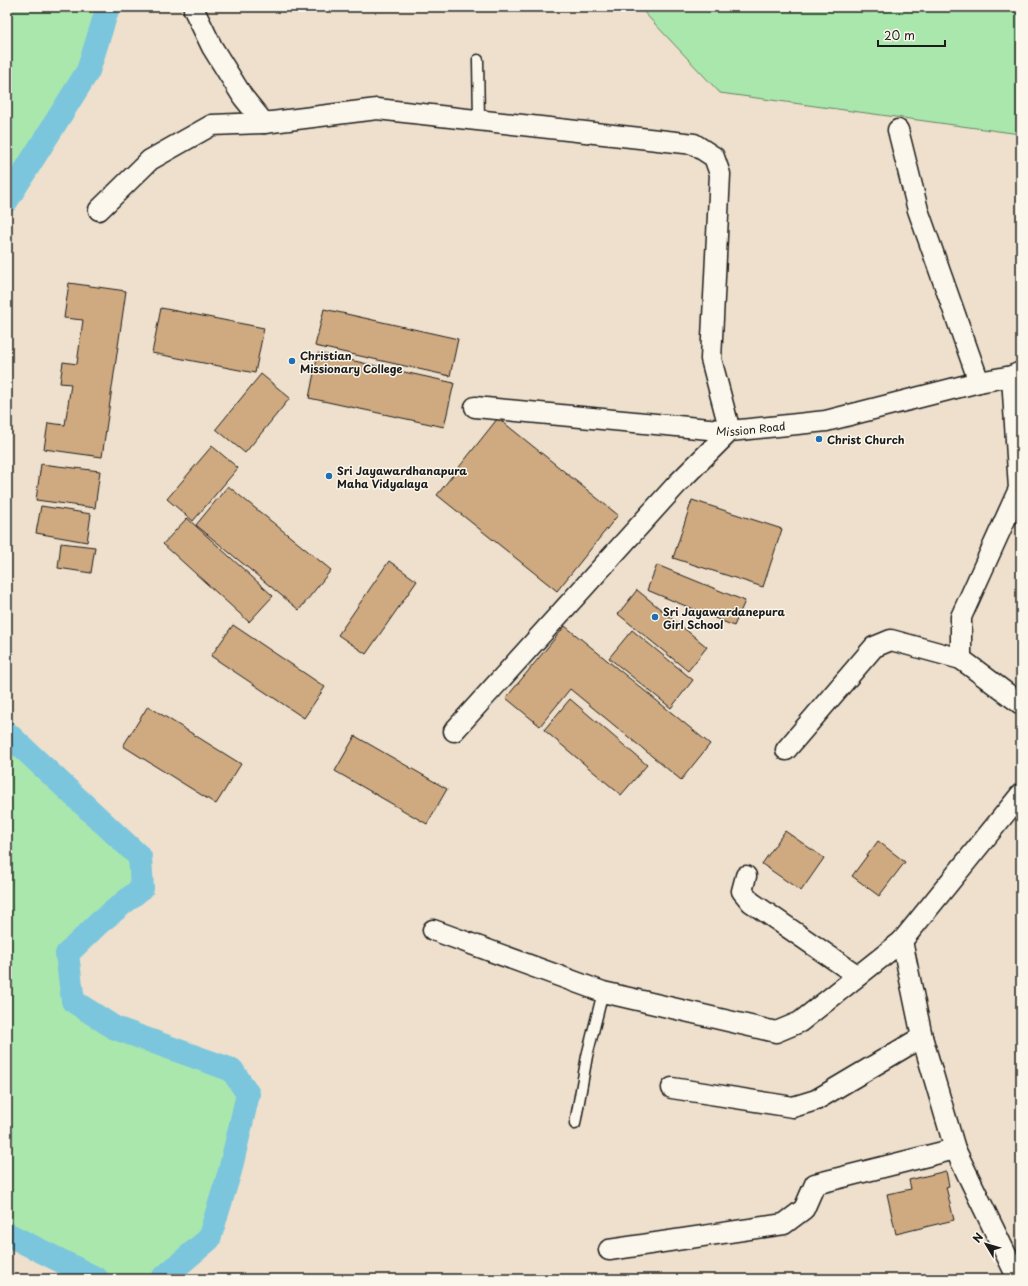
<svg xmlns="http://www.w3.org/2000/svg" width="1028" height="1286" font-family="'Playpen Sans',sans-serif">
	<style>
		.green { fill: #aae7ad; stroke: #638264 }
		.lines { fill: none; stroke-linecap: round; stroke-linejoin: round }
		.canal { stroke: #7cc6dd; stroke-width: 24 }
		.building { fill: #cfaa81; stroke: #1c1c1c }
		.service-casing { stroke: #1c1c1c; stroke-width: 13 }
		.minor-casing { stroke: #1c1c1c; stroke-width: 23 }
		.service { stroke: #fbf7ec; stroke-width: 10 }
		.minor { stroke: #fbf7ec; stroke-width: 20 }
		.poi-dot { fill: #1f6fb2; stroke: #fbf7ec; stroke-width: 1.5 }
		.labels { text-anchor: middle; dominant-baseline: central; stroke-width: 3; stroke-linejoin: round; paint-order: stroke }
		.poi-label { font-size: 11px; font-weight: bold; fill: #1c1c1c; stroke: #fbf7ec; text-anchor: start }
		.street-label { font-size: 11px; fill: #1c1c1c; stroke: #fbf7ec }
	</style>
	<rect width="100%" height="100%" fill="#eee0cc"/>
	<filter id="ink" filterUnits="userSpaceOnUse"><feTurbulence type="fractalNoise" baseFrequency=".025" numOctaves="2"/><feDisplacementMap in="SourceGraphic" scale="8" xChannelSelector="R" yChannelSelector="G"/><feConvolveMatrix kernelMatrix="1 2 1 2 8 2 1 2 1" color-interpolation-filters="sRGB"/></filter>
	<g filter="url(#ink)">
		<g class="green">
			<polygon points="7,7 108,7 88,71 7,200"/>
			<polygon points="639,7 1021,7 1021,133 1020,134 720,93"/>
			<polygon points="7,733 140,857 142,888 99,923 68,954 73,1001 115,1028 232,1070 248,1094 230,1171 209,1239 162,1279 97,1279 7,1234"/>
		</g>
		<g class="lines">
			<g class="canal">
				<polyline points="7,200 88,71 108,7"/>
				<polyline points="7,733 140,857 142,888 99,923 67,954 73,1001 115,1028 232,1070 248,1094 230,1171 209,1239 162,1279"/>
				<polyline points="7,1234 97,1279"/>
			</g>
		</g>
		<g class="building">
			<polygon points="69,283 126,291 102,457 44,449 48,423 65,425 71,384 60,383 63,362 77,364 83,320 64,318"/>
			<polygon points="161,308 264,328 255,373 152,353"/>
			<polygon points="324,309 458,339 450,376 315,346"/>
			<polygon points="318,353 454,383 444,427 309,398"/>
			<polygon points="261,374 290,398 245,453 216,429"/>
			<polygon points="498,418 618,515 557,591 437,495"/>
			<polygon points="212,446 238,468 193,521 167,499"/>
			<polygon points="41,464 100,471 95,508 36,500"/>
			<polygon points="228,486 331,570 299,610 196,525"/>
			<polygon points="692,500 782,529 763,587 673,558"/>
			<polygon points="41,506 91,514 87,542 36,533"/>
			<polygon points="187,518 273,596 249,622 163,544"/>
			<polygon points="61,543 95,547 91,573 58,568"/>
			<polygon points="389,561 417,581 366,654 338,635"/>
			<polygon points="657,565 745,601 734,626 647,590"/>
			<polygon points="637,590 707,647 688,671 618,614"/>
			<polygon points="233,625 325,687 304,718 211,656"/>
			<polygon points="565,626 710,744 681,780 570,689 540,726 506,698"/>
			<polygon points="632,630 693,680 671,708 609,658"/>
			<polygon points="570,699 647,765 621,795 544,730"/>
			<polygon points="148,706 241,764 216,804 123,746"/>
			<polygon points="355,736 447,789 427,824 335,771"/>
			<polygon points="785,831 824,858 801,891 762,864"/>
			<polygon points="878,841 905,862 879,896 852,876"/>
			<polygon points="946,1171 949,1186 946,1187 954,1220 896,1234 887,1194 911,1189 909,1180"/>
		</g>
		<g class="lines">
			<g class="service-casing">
				<g id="service">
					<polyline points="478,60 479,121"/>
					<polyline points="575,1124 587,1056 603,992"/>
				</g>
			</g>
			<g class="minor-casing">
				<g id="minor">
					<polyline points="194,10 212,47 243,97 264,123 377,109 694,144 714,157 720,174 711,359 730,431 678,483 454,731"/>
					<polyline points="898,130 918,210 979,382"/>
					<polyline points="99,210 150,160 212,125 264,123"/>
					<polyline points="1012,376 1019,489 961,617 961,659 1021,704"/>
					<path id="s1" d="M 475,407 L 730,431 L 826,421 L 979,382 L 1012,376 L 1021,372"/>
					<polyline points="786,750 874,647 891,640 961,659"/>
					<polyline points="746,876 742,891 751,902 858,976"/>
					<polyline points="433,930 603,992 776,1032 800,1022 902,941 922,1037 955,1149 1018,1279"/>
					<polyline points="902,941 1021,794"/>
					<polyline points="672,1088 793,1107 816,1100 922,1037"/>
					<polyline points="609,1250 784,1224 804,1209 815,1184 955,1149"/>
				</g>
			</g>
			<use href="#service" class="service"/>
			<use href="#minor" class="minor"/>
		</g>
	</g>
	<g class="poi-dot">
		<circle cx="292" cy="361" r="4"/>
		<circle cx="819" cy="439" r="4"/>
		<circle cx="329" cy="476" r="4"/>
		<circle cx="655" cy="617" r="4"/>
	</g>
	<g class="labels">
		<g class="poi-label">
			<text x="300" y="355">Christian<tspan x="300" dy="13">Missionary College</tspan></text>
			<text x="827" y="439">Christ Church</text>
			<text x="337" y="470">Sri Jayawardhanapura<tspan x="337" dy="13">Maha Vidyalaya</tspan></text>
			<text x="663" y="611">Sri Jayawardanepura<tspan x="663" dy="13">Girl School</tspan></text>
		</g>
		<g class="street-label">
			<text stroke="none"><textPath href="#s1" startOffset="277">Mission Road</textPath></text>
		</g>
	</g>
	<rect width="1028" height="1286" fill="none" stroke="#fbf7ec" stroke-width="24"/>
	<rect x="12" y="12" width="1004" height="1262" fill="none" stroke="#1c1c1c" stroke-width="1.5" filter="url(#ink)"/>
	<g transform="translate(986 1244) rotate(308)" stroke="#fbf7ec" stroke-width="3" paint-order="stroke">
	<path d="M0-3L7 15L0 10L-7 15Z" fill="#1c1c1c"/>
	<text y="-6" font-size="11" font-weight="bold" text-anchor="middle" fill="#1c1c1c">N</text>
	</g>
	<path d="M878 40v6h67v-6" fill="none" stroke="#1c1c1c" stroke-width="2"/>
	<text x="884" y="40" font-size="12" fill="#1c1c1c" stroke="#fbf7ec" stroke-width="3" paint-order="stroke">20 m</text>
</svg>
